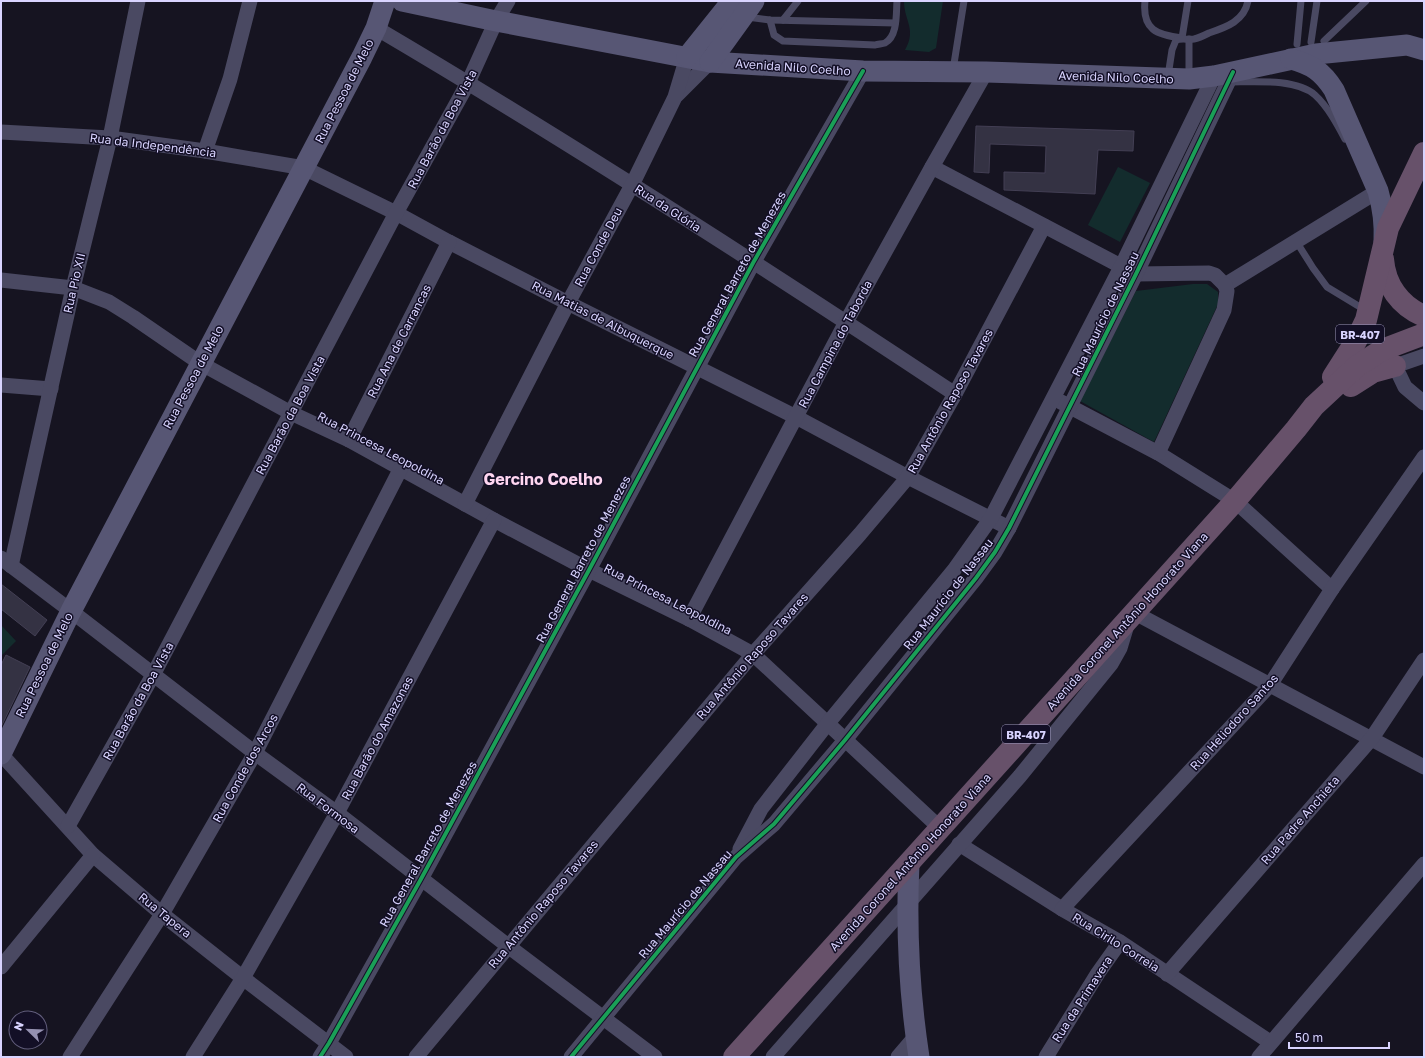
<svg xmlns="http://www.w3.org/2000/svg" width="1425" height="1058" font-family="'Golos Text',sans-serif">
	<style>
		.green { fill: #132c2d }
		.building { fill: #343243; stroke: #433f54 }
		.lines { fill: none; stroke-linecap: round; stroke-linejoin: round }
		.lane { stroke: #4a4962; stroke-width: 7 }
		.street { stroke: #4a4962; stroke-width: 15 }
		.secondary { stroke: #575674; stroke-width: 21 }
		.highway { stroke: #67516a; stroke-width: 22 }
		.cycleway-casing { stroke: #130f26; stroke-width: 6 }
		.cycleway { stroke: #1a9f57; stroke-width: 4 }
		.labels { text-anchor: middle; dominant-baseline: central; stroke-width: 3; stroke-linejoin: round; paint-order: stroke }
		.shield { fill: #130f26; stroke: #9e99be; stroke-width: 1 }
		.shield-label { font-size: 11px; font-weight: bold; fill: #d9d4ff }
		.street-label { font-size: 12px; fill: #d9d4ff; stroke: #130f26 }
		.district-label { font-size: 16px; font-weight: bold; fill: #ffd6f0; stroke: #130f26 }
	</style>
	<rect width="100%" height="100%" fill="#161421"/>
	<g class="green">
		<path d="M 904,1 L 943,1 L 936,48 L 929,52 L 905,50 C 917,29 904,21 904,1 Z"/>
		<polygon points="1118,167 1150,183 1120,242 1088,225"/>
		<polygon points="1193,284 1207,284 1218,292 1218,304 1154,442 1080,401 1136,291"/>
		<polygon points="1,625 16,641 1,656"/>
	</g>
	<g class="building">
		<polygon points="976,126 1134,131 1133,151 1098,150 1095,194 1004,190 1004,172 1045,173 1046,146 990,144 989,173 974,172"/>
		<polygon points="1,584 47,620 35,636 1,609"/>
		<polygon points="6,655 30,667 1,727 1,665"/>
	</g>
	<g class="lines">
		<g class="lane">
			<path d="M 1145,1 C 1142,30 1157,35 1182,38 L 1188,1"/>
			<polyline points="747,17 770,20 895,23"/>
			<path d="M 770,20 L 774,35 L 783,41 L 875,45 C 878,44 882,44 885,43 C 898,36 896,13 897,1"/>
			<polyline points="783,20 798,1"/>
			<polyline points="1324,41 1366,1"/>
			<polyline points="1311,42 1317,1"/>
			<polyline points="1297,44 1301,1"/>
			<polyline points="953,70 964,1"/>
			<path d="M 1168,76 L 1172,50 L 1176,40 C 1182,38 1188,40 1194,39 C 1199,38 1205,35 1209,33 C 1227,27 1244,21 1248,1"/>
			<polyline points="1189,77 1189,39"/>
			<path d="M 1228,82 C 1253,82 1296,78 1315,95 C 1328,107 1337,124 1345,139"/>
			<polyline points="1296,241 1313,268 1327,287 1365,310"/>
		</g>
		<g class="street">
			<path d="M 376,28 C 573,144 765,268 955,394"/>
			<polyline points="677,95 710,62"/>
			<polyline points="1,132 110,138 205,151 304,168 396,213 449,242 568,303 796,417 908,477 1009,528"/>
			<polyline points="205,151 230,79 250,1"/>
			<polyline points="932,167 1136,274 1209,273 1215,275 1225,285 1378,191"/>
			<polyline points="1,280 73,288 109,302 133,317 200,363 291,413 349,440 494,520 589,570 689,619 753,654 940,828"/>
			<polyline points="1424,356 1395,366 1405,387 1424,403"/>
			<polyline points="1,385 51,389"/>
			<polyline points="1061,402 1158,453 1235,501 1332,589"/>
			<polyline points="349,440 449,242"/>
			<polyline points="1158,453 1224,310 1227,291 1225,285"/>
			<polyline points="465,504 568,303 632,185 675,97 687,57"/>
			<polyline points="1,558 71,611 255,753 337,813 508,946 655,1057"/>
			<polyline points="11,566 73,288 110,138 138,1"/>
			<polyline points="1135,613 1424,767"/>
			<polyline points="689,619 846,322 932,167 986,72"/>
			<polyline points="1,754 93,855 162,914 243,978 346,1057"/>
			<polyline points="68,826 153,675 396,213 468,83 496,21 508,1"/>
			<polyline points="959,844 1062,909 1120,942 1270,1042"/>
			<polyline points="740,849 761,809 828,723 954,570 991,518 1121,267 1214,76"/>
			<polyline points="1062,909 1270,685 1332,589 1424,457"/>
			<polyline points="1,967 93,855"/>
			<polyline points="1167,974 1372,738 1424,660"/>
			<polyline points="70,1057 162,914 255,753 401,468"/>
			<polyline points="193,1057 243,978 337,813 494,520"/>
			<polyline points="320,1057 329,1043 421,879 589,570 753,263 863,71"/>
			<polyline points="416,1057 753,654 860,534 908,477 955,394 1044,226"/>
			<polyline points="571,1057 736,857 774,824 845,740 976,578 995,552 1009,528 1136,274 1233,72"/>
			<polyline points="773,1057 1020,776 1111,664 1120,648 1127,625"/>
			<polyline points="898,1057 916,1036"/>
			<polyline points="1046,1057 1098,973 1120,942"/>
			<polyline points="1259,1057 1424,864"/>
		</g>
		<g class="secondary">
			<polyline points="402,1 496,21 710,62 863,71 986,72 1189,79 1214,76 1316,54 1407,45 1424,50"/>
			<polyline points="687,57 732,1"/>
			<path d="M 1291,59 C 1312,65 1322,71 1334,90 L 1378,191 C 1383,208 1385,223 1384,242"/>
			<polyline points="710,62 754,1"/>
			<polyline points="1,754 71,611 362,57 376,28 385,1"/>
			<path d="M 909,863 C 906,928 909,992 919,1057"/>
		</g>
		<g class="highway">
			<path d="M 1383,259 C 1385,285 1400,306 1424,316"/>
			<polyline points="1333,377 1356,341 1366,320 1388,228 1424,153"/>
			<polyline points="1351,386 1373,372 1395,366"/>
			<polyline points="734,1057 1235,501 1296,429 1314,406 1357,366 1382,350 1424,334"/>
		</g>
		<g class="cycleway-casing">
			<g id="cycleway">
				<polyline points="320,1057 329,1043 421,879 589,570 753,263 863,71"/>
				<polyline points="571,1057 736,857 774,824 845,740 976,578 995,552 1009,528 1136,274 1233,72"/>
			</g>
		</g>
		<use href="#cycleway" class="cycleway"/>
	</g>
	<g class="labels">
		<g class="shield">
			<rect x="1336" y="325" width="48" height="18" rx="3"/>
			<rect x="1002" y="725" width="48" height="18" rx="3"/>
		</g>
		<g class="shield-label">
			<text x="1360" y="334">BR-407</text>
			<text x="1026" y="734">BR-407</text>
		</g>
		<g class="street-label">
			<text transform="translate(793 67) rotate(4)">Avenida Nilo Coelho</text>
			<text transform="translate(1116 77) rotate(2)">Avenida Nilo Coelho</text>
			<text transform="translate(344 91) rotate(-63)">Rua Pessoa de Melo</text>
			<text transform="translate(442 129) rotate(-62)">Rua Barão da Boa Vista</text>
			<text transform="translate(153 145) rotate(7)">Rua da Independência</text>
			<text transform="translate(668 208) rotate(33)">Rua da Glória</text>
			<text transform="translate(598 247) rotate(-62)">Rua Conde Deu</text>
			<text transform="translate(737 274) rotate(-61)">Rua General Barreto de Menezes</text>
			<text transform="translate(74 283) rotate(-77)">Rua Pio XII</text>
			<text transform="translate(1105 314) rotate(-64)">Rua Maurício de Nassau</text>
			<text transform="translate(603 320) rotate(27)">Rua Matias de Albuquerque</text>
			<text transform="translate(399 341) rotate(-63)">Rua Ana de Carrancas</text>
			<text transform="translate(835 344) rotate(-62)">Rua Campina do Taborda</text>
			<text transform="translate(193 377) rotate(-62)">Rua Pessoa de Melo</text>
			<text transform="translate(950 401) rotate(-61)">Rua Antônio Raposo Tavares</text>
			<text transform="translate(290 415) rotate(-62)">Rua Barão da Boa Vista</text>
			<text transform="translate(381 448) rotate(28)">Rua Princesa Leopoldina</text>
			<text transform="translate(583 559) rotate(-62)">Rua General Barreto de Menezes</text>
			<text transform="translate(948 594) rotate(-52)">Rua Maurício de Nassau</text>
			<text transform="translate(668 599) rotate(27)">Rua Princesa Leopoldina</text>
			<text transform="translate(1127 621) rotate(-48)">Avenida Coronel Antônio Honorato Viana</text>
			<text transform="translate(752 656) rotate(-49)">Rua Antônio Raposo Tavares</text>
			<text transform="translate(44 665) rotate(-64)">Rua Pessoa de Melo</text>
			<text transform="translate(138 701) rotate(-61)">Rua Barão da Boa Vista</text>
			<text transform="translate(1234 722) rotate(-48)">Rua Heliodoro Santos</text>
			<text transform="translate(377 738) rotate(-62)">Rua Barão do Amazonas</text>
			<text transform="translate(245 768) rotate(-61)">Rua Conde dos Arcos</text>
			<text transform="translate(328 808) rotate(37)">Rua Formosa</text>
			<text transform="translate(1300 820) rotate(-49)">Rua Padre Anchieta</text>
			<text transform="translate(428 844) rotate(-61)">Rua General Barreto de Menezes</text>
			<text transform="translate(910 862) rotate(-48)">Avenida Coronel Antônio Honorato Viana</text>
			<text transform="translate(543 904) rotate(-50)">Rua Antônio Raposo Tavares</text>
			<text transform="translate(685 904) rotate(-50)">Rua Maurício de Nassau</text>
			<text transform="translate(165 915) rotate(39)">Rua Tapera</text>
			<text transform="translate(1116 942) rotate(32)">Rua Cirilo Correia</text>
			<text transform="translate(1082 999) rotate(-57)">Rua da Primavera</text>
		</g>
		<g class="district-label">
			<text x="543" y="479">Gercino Coelho</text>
		</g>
	</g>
	<rect width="1425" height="1058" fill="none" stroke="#d9d4ff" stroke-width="4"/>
	<g transform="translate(28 1030) rotate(293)"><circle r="19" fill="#130f26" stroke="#625e7d"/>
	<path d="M0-3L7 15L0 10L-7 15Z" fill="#9591b1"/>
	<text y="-6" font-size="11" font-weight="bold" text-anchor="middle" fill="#d9d4ff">N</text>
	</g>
	<path d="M1289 1042v6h100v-6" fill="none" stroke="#d9d4ff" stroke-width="2"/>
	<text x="1295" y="1042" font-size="12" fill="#d9d4ff" stroke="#130f26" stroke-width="3" paint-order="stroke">50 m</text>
</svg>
